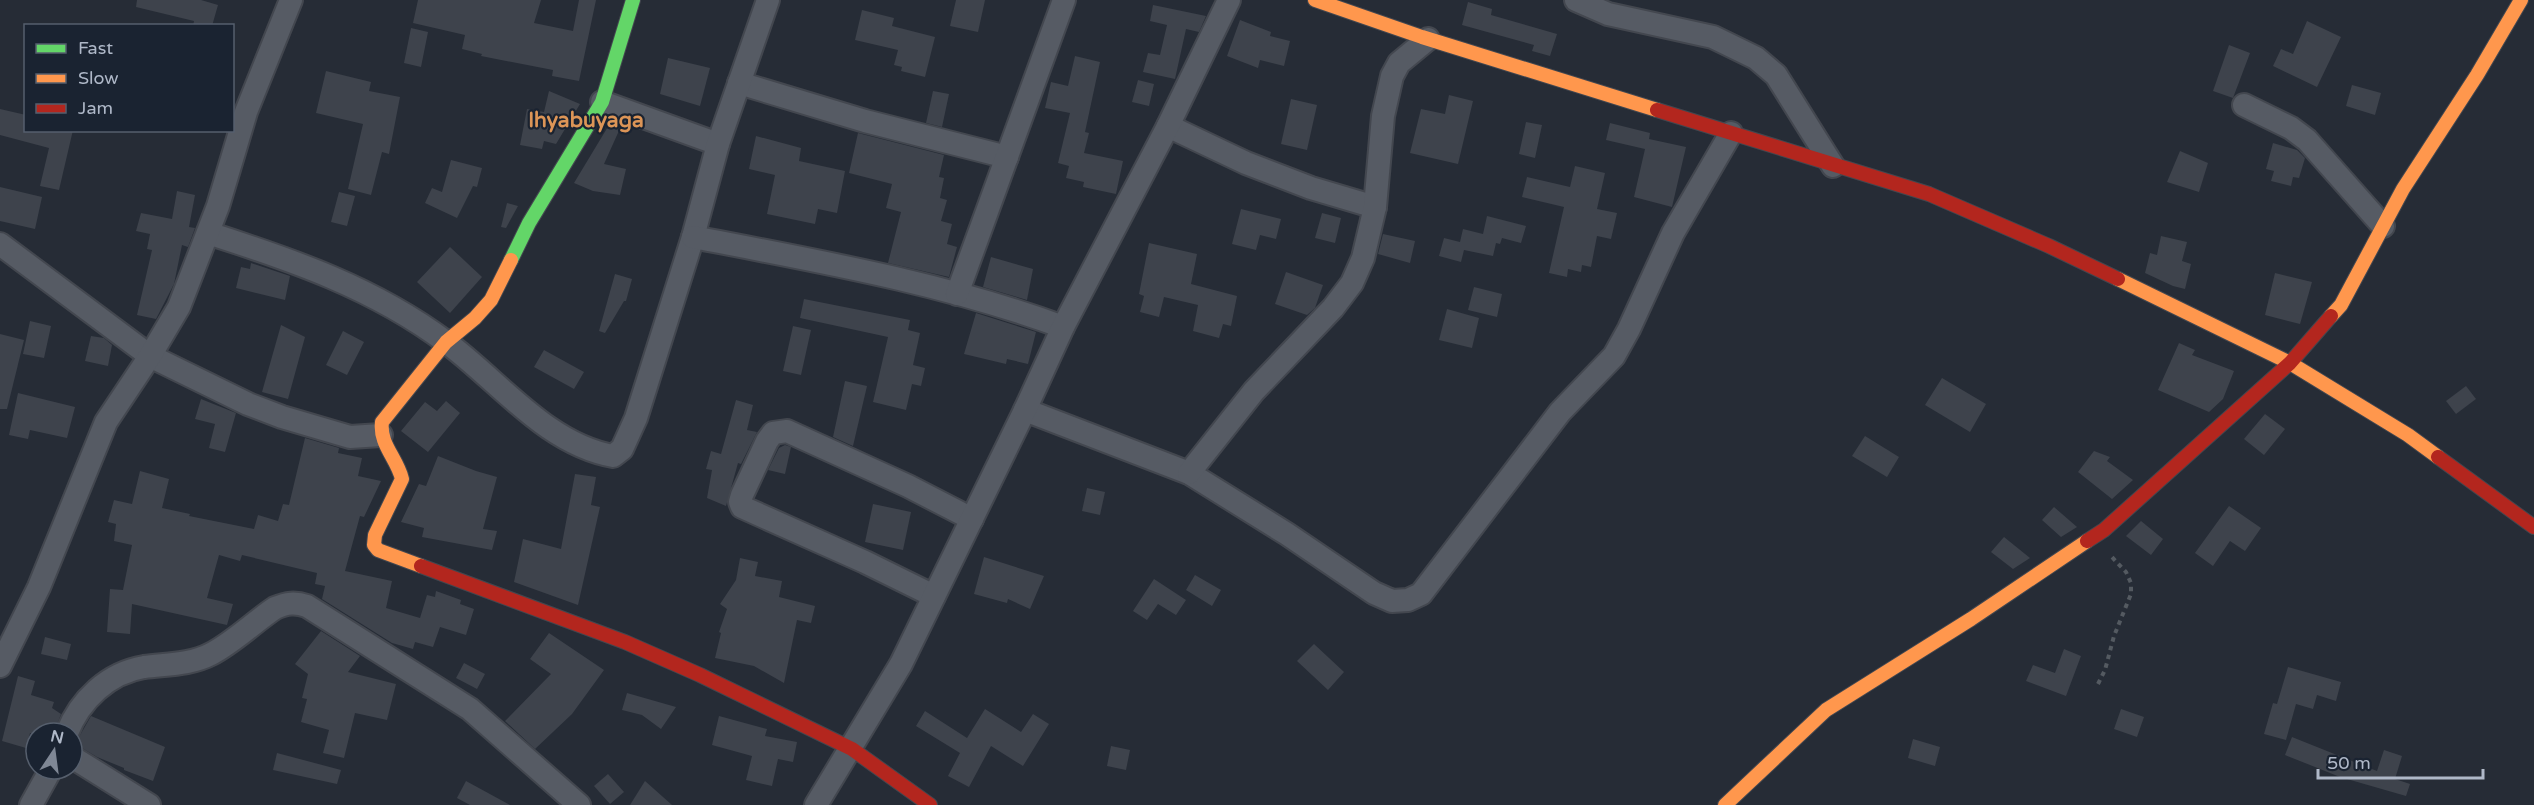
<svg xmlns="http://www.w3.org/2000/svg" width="2534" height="805" font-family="'Varela Round',sans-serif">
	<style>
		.building { fill: #3e434c }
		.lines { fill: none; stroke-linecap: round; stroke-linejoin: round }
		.street-casing { stroke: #43474f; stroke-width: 26 }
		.fast-casing { stroke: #43474f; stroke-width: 16 }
		.slow-casing { stroke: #43474f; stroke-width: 16 }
		.jam-casing { stroke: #43474f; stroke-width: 16 }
		.path { stroke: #545a61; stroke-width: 4; stroke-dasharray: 4.5 4.5; stroke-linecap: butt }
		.street { stroke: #565b64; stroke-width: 22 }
		.fast { stroke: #63d668; stroke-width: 14 }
		.slow { stroke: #ff974d; stroke-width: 14 }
		.jam { stroke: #b3261e; stroke-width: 14 }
		.labels { text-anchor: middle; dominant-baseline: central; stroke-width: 4.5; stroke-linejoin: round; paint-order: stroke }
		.quarter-label { font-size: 21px; font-weight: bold; fill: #dc9557; stroke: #1a2331 }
	</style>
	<rect width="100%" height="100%" fill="#262c36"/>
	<g class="building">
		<polygon points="137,0 201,0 218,5 212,26 193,26 194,21 136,7"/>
		<polygon points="418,0 541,0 534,23 573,31 579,0 596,0 579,81 552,76 553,70 481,56 482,54 462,49 465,35 413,23"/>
		<polygon points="956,0 985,0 978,32 950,26"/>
		<polygon points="1468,2 1492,9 1491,15 1557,34 1550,56 1532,51 1534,45 1462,25"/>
		<polygon points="1153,5 1206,16 1199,32 1186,29 1175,79 1143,72 1148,53 1160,55 1167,25 1150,21"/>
		<polygon points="862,10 894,18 892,26 935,37 925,77 901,71 902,67 894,65 898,50 855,40"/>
		<polygon points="1240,20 1271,32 1270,36 1290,41 1284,66 1260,60 1258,68 1227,56"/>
		<polygon points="2307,21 2341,37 2317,87 2273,66 2281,49 2293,54"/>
		<polygon points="411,28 428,32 421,67 404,63"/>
		<polygon points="2229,45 2250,53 2233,98 2213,91"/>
		<polygon points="1075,56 1100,62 1085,132 1089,133 1084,153 1123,161 1116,194 1083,187 1084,182 1066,178 1069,166 1058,163 1070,113 1045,108 1051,82 1068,86"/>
		<polygon points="668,58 710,68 700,106 660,94"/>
		<polygon points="326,71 371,82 369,91 400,97 389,154 382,152 371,195 348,189 363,124 316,113"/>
		<polygon points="1138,80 1154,84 1149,106 1132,102"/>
		<polygon points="2352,85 2381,93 2375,115 2346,106"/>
		<polygon points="549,91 580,104 556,144 544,141 542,149 520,145 527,109 544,112"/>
		<polygon points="933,91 949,94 942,127 926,123"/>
		<polygon points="1449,95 1473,101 1458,164 1410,153 1421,109 1445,114"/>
		<polygon points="1291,99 1317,105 1307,150 1281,144"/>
		<polygon points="0,109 26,115 26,130 73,130 59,190 40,186 49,148 0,135"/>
		<polygon points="612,120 622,124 604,164 626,169 620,195 593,191 574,183"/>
		<polygon points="1526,122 1542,125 1535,158 1519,154"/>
		<polygon points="1610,123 1650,133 1649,139 1686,147 1672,207 1634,197 1645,149 1606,140"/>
		<polygon points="858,133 944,155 939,177 944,178 940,198 947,200 941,221 952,224 947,244 957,247 949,277 888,263 901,212 886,208 892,184 849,173"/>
		<polygon points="756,136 801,148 799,161 845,171 837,213 818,209 815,224 767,214 775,175 749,169"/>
		<polygon points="2273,143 2297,150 2305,158 2299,178 2293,177 2291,186 2271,181 2274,171 2266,169"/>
		<polygon points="2180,151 2208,163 2199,192 2167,182"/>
		<polygon points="451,160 482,168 477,187 473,186 457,218 425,203 432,188 442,192"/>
		<polygon points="1575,166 1605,173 1597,209 1617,213 1611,239 1597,236 1591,267 1582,265 1581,272 1568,269 1567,277 1549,273 1564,207 1522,197 1527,177 1570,187"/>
		<polygon points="0,187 42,197 35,229 0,221"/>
		<polygon points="177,191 195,195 189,227 195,228 188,247 182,245 174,284 156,319 137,315 152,250 147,249 150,234 136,231 141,213 172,219"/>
		<polygon points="339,192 355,196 347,226 331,222"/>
		<polygon points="507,203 518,206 506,228 501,227"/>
		<polygon points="1241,209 1281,219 1276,239 1260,235 1256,250 1232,244"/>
		<polygon points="1322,213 1341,218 1335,243 1315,238"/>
		<polygon points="1487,216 1526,226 1521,243 1502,238 1500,244 1496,243 1493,256 1464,250 1461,262 1439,256 1444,238 1460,242 1463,229 1483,234"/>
		<polygon points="1383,234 1415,241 1410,263 1378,254"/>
		<polygon points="2161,236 2187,242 2182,261 2191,264 2185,289 2173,286 2145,273 2150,253 2157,255"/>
		<polygon points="1149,243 1197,254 1191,284 1237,296 1231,326 1223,324 1219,338 1193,331 1198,305 1164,297 1159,317 1140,312 1144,296 1139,294"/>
		<polygon points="450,247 482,277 450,313 417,282"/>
		<polygon points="991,257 1033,269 1027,300 983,287"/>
		<polygon points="251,263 290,276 285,300 236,288 241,267 250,269"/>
		<polygon points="1286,272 1323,285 1315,308 1307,315 1275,304"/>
		<polygon points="2275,273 2312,282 2300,324 2265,315"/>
		<polygon points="615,274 632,279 626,301 624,301 605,333 599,331"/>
		<polygon points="1474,287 1502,294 1497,317 1468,310"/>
		<polygon points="804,299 910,320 908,330 920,333 913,365 925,368 921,386 912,384 906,410 873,402 888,337 800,318"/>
		<polygon points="1447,309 1479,318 1472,348 1439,340"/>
		<polygon points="976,313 1036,332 1028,364 1007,359 1006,364 964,354"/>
		<polygon points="30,321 51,326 44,358 23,354"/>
		<polygon points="281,325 305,337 288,399 262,392"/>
		<polygon points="793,326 811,330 801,375 783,371"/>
		<polygon points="343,331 364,342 347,375 326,365"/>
		<polygon points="0,334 24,340 7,409 0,409"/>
		<polygon points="91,336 104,338 112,345 108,366 85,361"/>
		<polygon points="2179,343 2195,350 2192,355 2234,371 2223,399 2209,412 2158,390"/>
		<polygon points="544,350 584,372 574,389 534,367"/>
		<polygon points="1942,378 1986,404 1970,432 1925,405"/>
		<polygon points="845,381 867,386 853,446 833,437"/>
		<polygon points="2466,386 2476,399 2456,414 2446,401"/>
		<polygon points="18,393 75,407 67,438 30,430 28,439 9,435"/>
		<polygon points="201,399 236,413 225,452 209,448 215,424 195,419"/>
		<polygon points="736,400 753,405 747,430 757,432 741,464 738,463 726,506 707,498 712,470 706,469 711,451 721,454"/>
		<polygon points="446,401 460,413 428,452 401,431 425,402 437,411"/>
		<polygon points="2265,414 2285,429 2264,455 2244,439"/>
		<polygon points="1865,436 1899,457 1887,477 1852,456"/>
		<polygon points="305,438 339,448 338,453 362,458 358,476 381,481 364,517 360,516 345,571 392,581 386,608 420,618 427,595 435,597 436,591 461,600 460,604 474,609 466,635 440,627 433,647 415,642 413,649 392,643 322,599 325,586 315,584 317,573 242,555 240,561 219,555 207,598 233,604 227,625 132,604 130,634 107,632 110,589 123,590 132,545 114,541 116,524 108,522 114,500 132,504 140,471 169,479 162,508 190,514 189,516 254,529 258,515 278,521 283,504 289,505"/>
		<polygon points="785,445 791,447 785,474 768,470 779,448"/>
		<polygon points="2094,451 2110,457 2107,461 2133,480 2112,499 2078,472"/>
		<polygon points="438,456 476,471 497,477 483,529 497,531 492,550 422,537 424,528 401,522 419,484 426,486"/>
		<polygon points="575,474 596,477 591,505 600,507 578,605 514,582 523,539 561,549"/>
		<polygon points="1087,488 1105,492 1100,515 1082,511"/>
		<polygon points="873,504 911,512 903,550 865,542"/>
		<polygon points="2229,506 2261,528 2245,551 2230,541 2213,566 2195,553"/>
		<polygon points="2054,507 2077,527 2061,537 2042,520"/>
		<polygon points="2141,521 2163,539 2151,555 2126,536"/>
		<polygon points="2004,537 2030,558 2013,569 1991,552"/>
		<polygon points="984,557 1044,576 1030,609 1008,599 1007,603 974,594"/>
		<polygon points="740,558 758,562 755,576 782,581 779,597 815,606 811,623 797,620 784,683 754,666 715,658 721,633 719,632 727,609 720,604 736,580"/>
		<polygon points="1195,575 1221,590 1212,606 1186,590"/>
		<polygon points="1154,579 1186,600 1176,615 1158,604 1147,620 1133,611"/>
		<polygon points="321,631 360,656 348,672 396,684 387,720 355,713 344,758 323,753 329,730 301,722 307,699 302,698 308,674 295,664"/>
		<polygon points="549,633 604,670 572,714 535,749 505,721 551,674 530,659"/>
		<polygon points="45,637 71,644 67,660 41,654"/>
		<polygon points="1314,644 1344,672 1328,690 1297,661"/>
		<polygon points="2064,649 2081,656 2066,696 2026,681 2033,665 2055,673"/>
		<polygon points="464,663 485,674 477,689 456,678"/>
		<polygon points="2288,667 2341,682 2336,701 2317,695 2313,709 2296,704 2286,740 2264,734 2273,703 2277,704"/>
		<polygon points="18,676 35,681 31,695 54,702 52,708 61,714 54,733 30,733 26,748 2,741"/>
		<polygon points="627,693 676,707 661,729 642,715 622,710"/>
		<polygon points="985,709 1021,732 1033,714 1049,724 1023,766 991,746 969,787 948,776 960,753 916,726 925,711 967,738"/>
		<polygon points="2121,709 2144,717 2137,737 2114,729"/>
		<polygon points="91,716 165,747 153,781 124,770 124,768 97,757 75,744"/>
		<polygon points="719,716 767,729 765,736 797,742 793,762 778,759 772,786 746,780 752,756 712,745"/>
		<polygon points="2292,737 2377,771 2384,750 2402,756 2395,779 2410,784 2406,796 2340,777 2285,755"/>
		<polygon points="1913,739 1940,747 1935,766 1908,758"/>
		<polygon points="1111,746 1130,750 1126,770 1107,766"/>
		<polygon points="277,753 341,770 337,784 273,770"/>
		<polygon points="608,774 624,792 610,804 594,786"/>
		<polygon points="466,781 510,805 470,805 457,798"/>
		<polygon points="645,781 672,805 630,805"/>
	</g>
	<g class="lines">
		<g class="street-casing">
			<g id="street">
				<polyline points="1576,0 1608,14 1713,37 1756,58 1776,75 1833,166"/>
				<polyline points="739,83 865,121 1007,157"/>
				<polyline points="602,102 718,144"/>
				<polyline points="2244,105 2291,128 2307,140 2383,226"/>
				<polyline points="1168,126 1246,163 1311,188 1375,207"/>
				<path d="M 208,233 C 292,260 374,288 446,342 C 499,381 546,444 613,456 L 622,449 L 636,418 L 693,237 L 718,144 L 768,0"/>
				<path d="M 693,237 C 817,261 944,283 1063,327"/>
				<polyline points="0,244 150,356 248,404 282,417 350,437 381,435"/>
				<polyline points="957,294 1064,0"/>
				<polyline points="1025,410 1189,473 1287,534 1374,593 1392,601 1408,600 1421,594 1560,412 1614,356 1629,329 1673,233 1731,133"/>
				<polyline points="1189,473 1254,391 1333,308 1352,283 1363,258 1375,207 1383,116 1392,76 1399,63 1428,39"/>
				<polyline points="934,596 865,562 742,507 740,502 742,495 767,441 773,433 787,431 908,486 972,519"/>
				<polyline points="0,666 39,587 106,422 150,356 179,307 218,206 246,112 291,0"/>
				<path d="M 67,733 C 80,700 108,673 144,667 C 166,664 190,665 211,654 C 234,642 254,622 275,608 C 287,603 295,602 307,606 L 470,709 L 579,805"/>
				<polyline points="72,757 149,805"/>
				<polyline points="31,805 51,769"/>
				<polyline points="816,805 901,664 1025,410 1063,327 1168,126 1229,0"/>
			</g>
		</g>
		<g class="fast-casing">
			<polyline id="fast" points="511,260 529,223 602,102 633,0"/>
		</g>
		<g class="slow-casing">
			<g id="slow">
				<polyline points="1315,0 1422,37 1657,110"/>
				<polyline points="2118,279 2290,363 2408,435 2438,457"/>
				<polyline points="2331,316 2341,305 2403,189 2477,75 2521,0"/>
				<path d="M 421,566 L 378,550 L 374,545 L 375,535 L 402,479 C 397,458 379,444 382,422 L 446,342 L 475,318 L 491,300 L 511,260"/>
				<polyline points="1725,805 1826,710 1971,619 2087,541"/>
			</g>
		</g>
		<g class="jam-casing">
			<g id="jam">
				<polyline points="1657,110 1929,194 2049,246 2118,279"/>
				<polyline points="2438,457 2534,527"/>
				<polyline points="2087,541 2104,530 2290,363 2331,316"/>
				<polyline points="421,566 625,642 700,675 852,749 930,805"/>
			</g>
		</g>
		<polyline class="path" points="2098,684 2105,670 2114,636 2131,594 2131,583 2126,572 2110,555"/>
		<use href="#street" class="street"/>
		<use href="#fast" class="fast"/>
		<use href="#slow" class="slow"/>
		<use href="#jam" class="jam"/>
	</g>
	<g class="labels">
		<g class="quarter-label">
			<text x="586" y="120">Ihyabuyaga</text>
		</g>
	</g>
	<rect x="24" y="24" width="210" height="108" fill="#1a2331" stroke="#565f6d" stroke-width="1.5"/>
	<rect x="36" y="44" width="30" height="9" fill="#63d668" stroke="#565f6d" stroke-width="1.5"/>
	<text x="78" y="54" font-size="18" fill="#afb8c8">Fast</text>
	<rect x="36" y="74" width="30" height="9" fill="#ff974d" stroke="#565f6d" stroke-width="1.5"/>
	<text x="78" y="84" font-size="18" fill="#afb8c8">Slow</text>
	<rect x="36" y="104" width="30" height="9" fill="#b3261e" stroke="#565f6d" stroke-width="1.5"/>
	<text x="78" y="114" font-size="18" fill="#afb8c8">Jam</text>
	<g transform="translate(54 751) rotate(13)"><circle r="28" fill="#1a2331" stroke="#565f6d" stroke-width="1.5"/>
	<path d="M0-4.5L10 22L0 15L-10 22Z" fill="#7f8795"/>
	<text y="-9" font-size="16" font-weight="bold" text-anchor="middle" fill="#afb8c8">N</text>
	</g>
	<path d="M2318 769v9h165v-9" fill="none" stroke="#afb8c8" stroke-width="3"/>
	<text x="2327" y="769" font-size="18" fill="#afb8c8" stroke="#1a2331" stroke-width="4.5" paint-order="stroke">50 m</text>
</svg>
